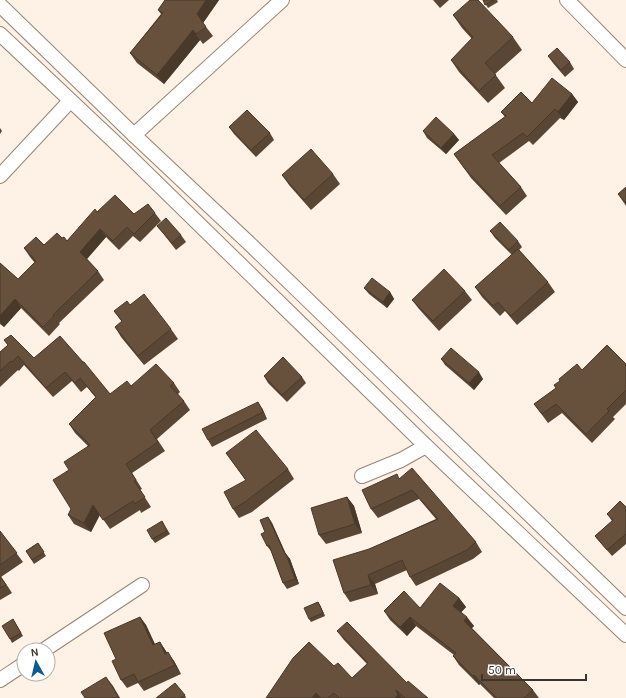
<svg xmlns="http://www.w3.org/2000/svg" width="626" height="698" font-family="Karla,sans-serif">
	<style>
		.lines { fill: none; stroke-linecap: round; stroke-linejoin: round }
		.minor-casing { stroke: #968473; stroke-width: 16 }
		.minor { stroke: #fff; stroke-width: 14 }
		.wall { fill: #594634 }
		.shaded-wall { fill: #49392a }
		.building { fill: #68513c; stroke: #49392a }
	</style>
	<rect width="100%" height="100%" fill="#fef1e6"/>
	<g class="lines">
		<g class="minor-casing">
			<g id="minor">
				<polyline points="567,0 626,60"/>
				<polyline points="0,5 134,135 253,247 626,608"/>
				<polyline points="0,34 121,148 426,446 626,635"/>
				<polyline points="134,135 282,0"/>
				<polyline points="0,176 70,101"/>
				<polyline points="362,476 401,460 426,446"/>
				<polyline points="44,650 142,585"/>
				<polyline points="0,680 24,664"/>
			</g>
		</g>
		<use href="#minor" class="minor"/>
	</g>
	<g class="wall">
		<polygon points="165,0 219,0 203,23 213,36 203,44 200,40 164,84 137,63 130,53 161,14 158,10"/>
		<polygon points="433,0 449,0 440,8"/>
		<polygon points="483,0 497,0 498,2 488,8"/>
		<polygon points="453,15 513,37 522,50 495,74 505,88 488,103 459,72 451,60 472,39 462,28"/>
		<polygon points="548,56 570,62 574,69 565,77 553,63"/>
		<polygon points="572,94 578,102 564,120 560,118 533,145 529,141 499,163 521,187 527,196 506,215 471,178 454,154 505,117 501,112 532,103"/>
		<polygon points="229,127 270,133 274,140 256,157 234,134"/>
		<polygon points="0,128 2,131 0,134"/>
		<polygon points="423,131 454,134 459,140 446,154 427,138"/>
		<polygon points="333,174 340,184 311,210 289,185 282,175"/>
		<polygon points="626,187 626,206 618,194"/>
		<polygon points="97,212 134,214 155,213 161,221 140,242 133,236 119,250 106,237 87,259 98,271 104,280 59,323 60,324 49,336 21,308 4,327 0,324 0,263 18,279 35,263 30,257 24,248 44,245 62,238 67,241"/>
		<polygon points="157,226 181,235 186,242 176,250 162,232"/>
		<polygon points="490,231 518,241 522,247 519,250 548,282 555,292 517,325 505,311 500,316 482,297 475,287 512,255 495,238"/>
		<polygon points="364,288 390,292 394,299 387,308 369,294"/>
		<polygon points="465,291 472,300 439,331 419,309 412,300"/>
		<polygon points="130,305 171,329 178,339 144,365 121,337 115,327 122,322 114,311"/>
		<polygon points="60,336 110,394 131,386 174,383 180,392 178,394 184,401 190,410 157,439 165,451 132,473 142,489 140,490 151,507 141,513 140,510 110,529 100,515 91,532 74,524 68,515 71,509 69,470 88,446 75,433 69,424 96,398 87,387 81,392 72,381 53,397 24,365 19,371 18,370 0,387 0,352 8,345 4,340 34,358"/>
		<polygon points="441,359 483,379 474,390 445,365"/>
		<polygon points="626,364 626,404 613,417 615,419 592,443 562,413 548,423 534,404 582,370"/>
		<polygon points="264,376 302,377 306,383 287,402 268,383"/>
		<polygon points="262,408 267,419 212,447 208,440"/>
		<polygon points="226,453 288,469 294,479 252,512 239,518 233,509 246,481"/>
		<polygon points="400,478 476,542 482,552 473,559 416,586 410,577 407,570 375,584 378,594 350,602 344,593 369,549 436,519 419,499 378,518 371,509"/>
		<polygon points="347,497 354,506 362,533 326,544 319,535"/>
		<polygon points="626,507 626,544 612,556 600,542 595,536 612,521 607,514"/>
		<polygon points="268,517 272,523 286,554 290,559 299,584 287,589 283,583 271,551 267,546 265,532"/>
		<polygon points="162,521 170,534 155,543 152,539"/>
		<polygon points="0,531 23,562 1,577 12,593 0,600"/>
		<polygon points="38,543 46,556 34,564 26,551"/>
		<polygon points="459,598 466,607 461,612 474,626 472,628 533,690 539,698 494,698 480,684 479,685 459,665 453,656 454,655 416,626 407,636 390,620 384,611 420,608"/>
		<polygon points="318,602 320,605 325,616 311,622 309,619"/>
		<polygon points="140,617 146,625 155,644 160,642 167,653 174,661 181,674 144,691 138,683 127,688 121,680 116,659"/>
		<polygon points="13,619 23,636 12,643 10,639"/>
		<polygon points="337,631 407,683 428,698 266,698 334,666 352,678 367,664 344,640"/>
		<polygon points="185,695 186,698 156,698"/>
	</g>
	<g class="shaded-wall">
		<polygon points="206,0 219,0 203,23 197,14"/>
		<polygon points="193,30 200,40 164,84 157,75"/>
		<polygon points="572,94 578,102 564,120 558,112"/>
		<polygon points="454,134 459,140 446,154 441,148"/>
		<polygon points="100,229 106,237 86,260 80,252"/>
		<polygon points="390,292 394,299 387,308 383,302"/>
		<polygon points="15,299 21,308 4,327 0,322 0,316"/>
		<polygon points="479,372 483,379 474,390 469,383"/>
		<polygon points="258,402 262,408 267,419 263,412"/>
		<polygon points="347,497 354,506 362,533 355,524"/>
		<polygon points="93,505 100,514 91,532 84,523"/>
		<polygon points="268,517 272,523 287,557 286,554 290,559 299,584 295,579"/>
		<polygon points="0,575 12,593 6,585"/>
		<polygon points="368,575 375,584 378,594 371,585"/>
		<polygon points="459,598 466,607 459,615 453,606"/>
		<polygon points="318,602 320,605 325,616 323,613"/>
		<polygon points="140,617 146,625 159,654 153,645"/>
		<polygon points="410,617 416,626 407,636 400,627"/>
		<polygon points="467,617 474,626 470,630 464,621"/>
		<polygon points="160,642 166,651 171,662 165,654"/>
		<polygon points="168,652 174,661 181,674 175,665"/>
		<polygon points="474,675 480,684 479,685 473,676"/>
		<polygon points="106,677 113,686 120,698 119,698"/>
		<polygon points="396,690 401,698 395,698"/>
		<polygon points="316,693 319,698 312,698"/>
	</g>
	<g class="building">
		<polygon points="165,0 206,0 197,14 206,27 196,34 193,30 157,75 130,53 163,13 158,10"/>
		<polygon points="470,0 478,0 513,37 485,63 496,75 479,91 451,60 473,37 453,15"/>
		<polygon points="483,0 494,0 485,5"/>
		<polygon points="557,48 570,62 561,70 548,56"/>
		<polygon points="552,78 572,94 558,112 555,109 527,137 523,133 492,155 521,187 500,206 465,169 454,154 506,116 501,112 521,92 532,103"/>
		<polygon points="247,110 270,133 251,150 229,127"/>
		<polygon points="436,117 454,134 441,148 423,131"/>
		<polygon points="311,149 333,174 304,200 282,175"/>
		<polygon points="626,187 626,203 618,194"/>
		<polygon points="115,195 134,214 148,204 155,213 134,234 127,227 113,241 100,229 80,252 98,271 53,315 54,316 43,327 15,299 0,316 0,263 18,279 36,261 24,248 36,237 44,245 57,233 62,238 64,237 67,241 95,209 97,212"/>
		<polygon points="166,218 181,235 172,243 157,226"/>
		<polygon points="500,222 518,241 509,250 490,231"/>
		<polygon points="518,249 548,282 511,316 498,302 493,306 475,287"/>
		<polygon points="444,269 465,291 433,321 412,300"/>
		<polygon points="372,278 390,292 383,302 364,288"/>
		<polygon points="144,294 171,329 138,356 115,327 122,321 114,311 127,301 130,305"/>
		<polygon points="11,335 34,358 60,336 83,362 84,362 110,394 127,381 131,386 156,364 174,383 170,386 184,401 150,430 158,442 126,464 136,480 134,481 145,497 135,504 133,501 103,520 93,505 84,523 68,515 71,509 53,480 69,470 64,462 90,445 69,424 96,397 80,378 75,383 65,372 46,388 18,356 12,362 11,361 0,371 0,352 8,345 4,340"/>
		<polygon points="607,345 626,364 626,390 607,409 609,411 586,434 556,404 542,414 534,404 556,388 554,385 560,381 559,379 577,364 582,370"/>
		<polygon points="451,348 479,372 469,383 441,359"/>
		<polygon points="283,357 302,377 282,395 264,376"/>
		<polygon points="258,402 263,412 208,440 202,429"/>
		<polygon points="256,430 288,469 245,502 233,509 224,492 246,480 226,453"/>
		<polygon points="412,468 476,542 467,550 410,577 402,560 368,575 371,585 344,593 333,560 369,549 438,519 412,490 371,509 362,490 397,474 399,479"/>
		<polygon points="347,497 355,524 319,535 311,508"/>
		<polygon points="620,501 626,507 626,534 607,550 595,536 613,520 607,514"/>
		<polygon points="268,517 285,554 286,554 295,579 283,583 269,545 267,546 261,534 265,532 260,520"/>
		<polygon points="162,521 167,531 152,539 147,530"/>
		<polygon points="0,531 17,553 0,565"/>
		<polygon points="38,543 44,552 32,560 26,551"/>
		<polygon points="0,576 6,585 0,588"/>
		<polygon points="440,583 459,598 453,606 467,617 464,621 533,690 524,698 497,698 474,675 473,676 453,656 456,653 410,617 400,627 384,611 404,591 420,608"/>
		<polygon points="318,602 323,613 309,619 304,608"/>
		<polygon points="140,617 153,645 160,642 165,654 168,652 175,665 138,682 134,674 121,680 112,661 116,659 104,633"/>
		<polygon points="13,619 21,633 10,639 2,626"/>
		<polygon points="347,622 407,683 408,681 428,698 405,698 396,690 398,695 395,698 339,698 334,693 328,698 321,698 316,693 312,698 266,698 293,658 309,642 334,666 338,663 352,678 368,663 337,631"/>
		<polygon points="106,677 119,698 85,698 81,692"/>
		<polygon points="175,683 185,695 181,698 156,698"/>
	</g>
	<g transform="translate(36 662) rotate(352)"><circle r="19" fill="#ffffff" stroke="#b1aeab"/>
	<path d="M0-3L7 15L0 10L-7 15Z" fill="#0b5b8e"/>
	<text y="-6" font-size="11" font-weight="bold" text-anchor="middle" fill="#3c352e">N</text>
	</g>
	<path d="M482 674v6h104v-6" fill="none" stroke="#3c352e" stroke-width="2"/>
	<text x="488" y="674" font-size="12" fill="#3c352e" stroke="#ffffff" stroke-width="3" paint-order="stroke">50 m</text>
</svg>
